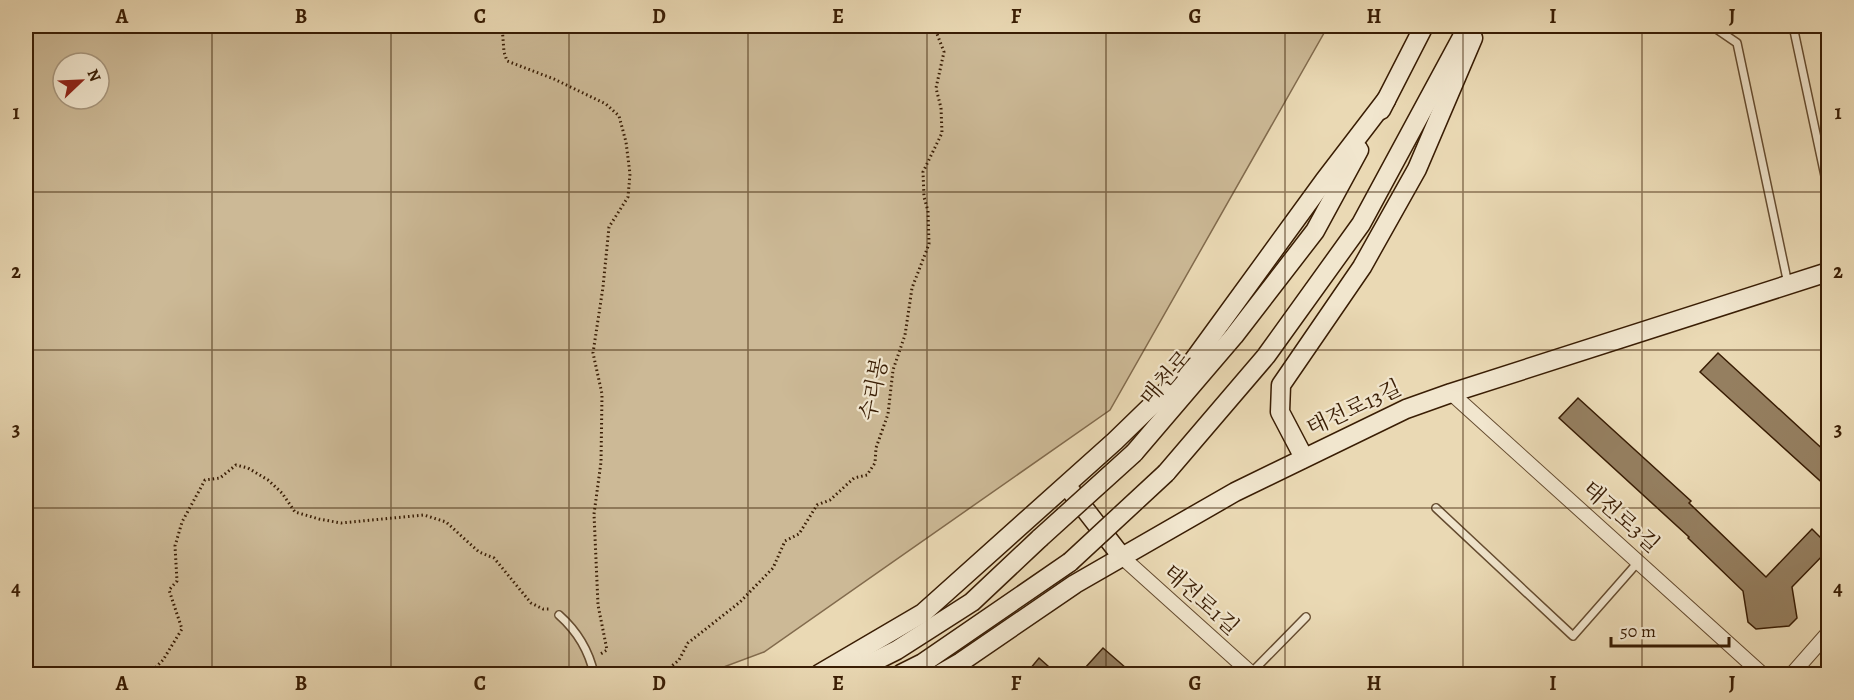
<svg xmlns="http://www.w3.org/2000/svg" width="1854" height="700" font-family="Alegreya,'Noto Serif KR',serif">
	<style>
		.green { fill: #ccb996; stroke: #826b4d; stroke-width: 1.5; fill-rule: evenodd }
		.building { fill: #957f60; stroke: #391d04; stroke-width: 1.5 }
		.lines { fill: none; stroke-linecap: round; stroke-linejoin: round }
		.lane-casing { stroke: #654c30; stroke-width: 10 }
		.street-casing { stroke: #654c30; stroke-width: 16 }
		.secondary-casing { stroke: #391d04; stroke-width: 21 }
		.path { stroke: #391d04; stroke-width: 3; stroke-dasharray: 1.5 3; stroke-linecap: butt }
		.lane { stroke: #f1e6ce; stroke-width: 7 }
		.street { stroke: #f1e6ce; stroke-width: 14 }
		.secondary { stroke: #f1e6ce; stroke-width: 18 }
		.secondary-bridge-casing { stroke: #391d04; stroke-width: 21; stroke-linecap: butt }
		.secondary-bridge { stroke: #f1e6ce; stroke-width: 18 }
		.grid { fill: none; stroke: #391d04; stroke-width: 1.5; stroke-opacity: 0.55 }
		.labels { text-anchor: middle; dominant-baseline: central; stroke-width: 4.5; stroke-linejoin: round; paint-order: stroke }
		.street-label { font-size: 22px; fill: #391d04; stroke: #f1e6ce }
		.neatline { fill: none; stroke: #391d04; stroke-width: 2 }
		.grid-label { font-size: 20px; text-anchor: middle; font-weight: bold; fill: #391d04 }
	</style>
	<rect width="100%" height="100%" fill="#ead9b4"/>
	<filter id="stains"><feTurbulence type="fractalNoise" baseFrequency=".00333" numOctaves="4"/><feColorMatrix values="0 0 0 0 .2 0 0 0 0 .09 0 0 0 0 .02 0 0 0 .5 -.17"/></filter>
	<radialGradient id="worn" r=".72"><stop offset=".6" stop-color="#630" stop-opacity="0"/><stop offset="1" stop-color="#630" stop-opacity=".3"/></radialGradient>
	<path class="green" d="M 26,26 L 1328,26 L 1110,410 L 764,652 L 705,674 L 26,674 ZM 63,63 L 99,63 L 99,99 L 63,99 Z"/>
	<g class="building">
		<polygon points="1718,353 1828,454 1828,488 1700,372"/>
		<polygon points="1578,398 1691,501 1689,503 1766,577 1812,529 1828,545 1828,550 1792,587 1797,618 1789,626 1756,629 1748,622 1743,591 1688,538 1689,537 1559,418"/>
		<polygon points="1103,648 1134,675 1093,675 1085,668"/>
		<polygon points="1039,658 1058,675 1025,675"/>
	</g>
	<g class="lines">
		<g class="lane-casing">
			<g id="lane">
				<polyline points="1730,26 1718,30 1737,43 1788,284"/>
				<polyline points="1793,26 1828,190"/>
				<polyline points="1436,508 1573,636 1639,561"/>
				<path d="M 559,615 C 577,631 589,651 594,674"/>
				<polyline points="1251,673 1306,617"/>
			</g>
		</g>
		<g class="street-casing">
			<g id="street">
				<polyline points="1451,393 1762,674"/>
				<polyline points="1122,557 1252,674"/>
				<polyline points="1792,674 1828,633"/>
			</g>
		</g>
		<g class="secondary-casing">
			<g id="secondary">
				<polyline points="1381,110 1424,26"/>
				<polyline points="1134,453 1234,336 1315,231 1359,150"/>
				<polyline points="1302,459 1302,454 1280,412 1281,385 1362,267 1417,169 1473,38"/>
				<polyline points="1166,473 1266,356 1361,224 1468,26"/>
				<polyline points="1070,490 1122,557"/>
				<polyline points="819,674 923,613 1115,441 1182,376 1324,181 1386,100"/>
				<polyline points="849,674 897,650 972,602 1040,538"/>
				<polyline points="901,674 923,663 1070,562"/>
				<polyline points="940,674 961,662 1075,584 1235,492 1406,409 1451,393 1828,272"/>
			</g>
		</g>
		<g class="path">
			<polyline points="502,26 504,52 507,61 554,79 606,104 619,116 626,142 630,174 628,197 609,227 603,287 593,353 602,394 601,462 594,514 598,605 607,650 599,655"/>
			<polyline points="149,674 163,660 182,629 169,590 177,581 175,546 182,522 205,480 220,478 236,465 248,468 268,480 282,493 295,512 319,519 341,523 424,515 446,522 479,552 494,558 531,603 543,609 550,609"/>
			<polyline points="662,674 679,660 688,643 740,602 773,568 785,541 799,534 817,505 830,500 854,478 867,475 875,463 876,448 888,414 893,370 905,335 912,288 929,244 928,211 924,197 923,172 942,133 941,108 936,88 944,52 934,26"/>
		</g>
		<use href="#lane" class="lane"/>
		<use href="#street" class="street"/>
		<use href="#secondary" class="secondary"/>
		<g class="secondary-bridge-casing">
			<g id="secondary-bridge">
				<polyline points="1040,538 1134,453"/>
				<polyline points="1070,562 1166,473"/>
			</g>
		</g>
		<use href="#secondary-bridge" class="secondary-bridge"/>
	</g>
	<path class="grid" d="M 212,26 L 212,674M 391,26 L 391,674M 569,26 L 569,674M 748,26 L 748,674M 927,26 L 927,674M 1106,26 L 1106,674M 1285,26 L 1285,674M 1463,26 L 1463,674M 1642,26 L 1642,674M 26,192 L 1828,192M 26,350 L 1828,350M 26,508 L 1828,508"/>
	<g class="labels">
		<g class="street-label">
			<text transform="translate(1166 378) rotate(-49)">매천로</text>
			<text transform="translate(874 389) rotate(-78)">수리봉</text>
			<text transform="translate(1354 408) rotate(-25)">태전로13길</text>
			<text transform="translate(1621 517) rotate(42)">태전로3길</text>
			<text transform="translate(1201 600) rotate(42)">태전로1길</text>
		</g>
	</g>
	<rect width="1854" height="700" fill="none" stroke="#ead9b4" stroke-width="66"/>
	<g transform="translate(81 81) rotate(67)"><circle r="28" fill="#f1e6ce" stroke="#a7967d" stroke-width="1.5"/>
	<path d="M0-4.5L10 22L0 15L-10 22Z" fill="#8f2418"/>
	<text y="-9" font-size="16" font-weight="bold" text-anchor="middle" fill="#391d04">N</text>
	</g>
	<path d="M1611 637v9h118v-9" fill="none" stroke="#391d04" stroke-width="3"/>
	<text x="1620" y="637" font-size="18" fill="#391d04" stroke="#f1e6ce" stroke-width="4.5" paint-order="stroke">50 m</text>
	<rect x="33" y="33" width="1788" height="634" class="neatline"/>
	<g class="grid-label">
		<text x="122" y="23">A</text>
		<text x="301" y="23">B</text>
		<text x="480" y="23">C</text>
		<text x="659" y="23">D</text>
		<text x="838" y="23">E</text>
		<text x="1016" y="23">F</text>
		<text x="1195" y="23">G</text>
		<text x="1374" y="23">H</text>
		<text x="1553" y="23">I</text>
		<text x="1732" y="23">J</text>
		<text x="16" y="119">1</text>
		<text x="1838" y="119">1</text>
		<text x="16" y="278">2</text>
		<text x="1838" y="278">2</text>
		<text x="16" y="436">3</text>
		<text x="1838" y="436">3</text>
		<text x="16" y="595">4</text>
		<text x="1838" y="595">4</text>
		<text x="122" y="690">A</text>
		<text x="301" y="690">B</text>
		<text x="480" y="690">C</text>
		<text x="659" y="690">D</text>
		<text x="838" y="690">E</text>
		<text x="1016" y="690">F</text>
		<text x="1195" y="690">G</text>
		<text x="1374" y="690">H</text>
		<text x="1553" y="690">I</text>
		<text x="1732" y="690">J</text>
	</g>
	<rect width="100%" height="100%" filter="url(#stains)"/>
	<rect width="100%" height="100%" fill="url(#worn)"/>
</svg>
